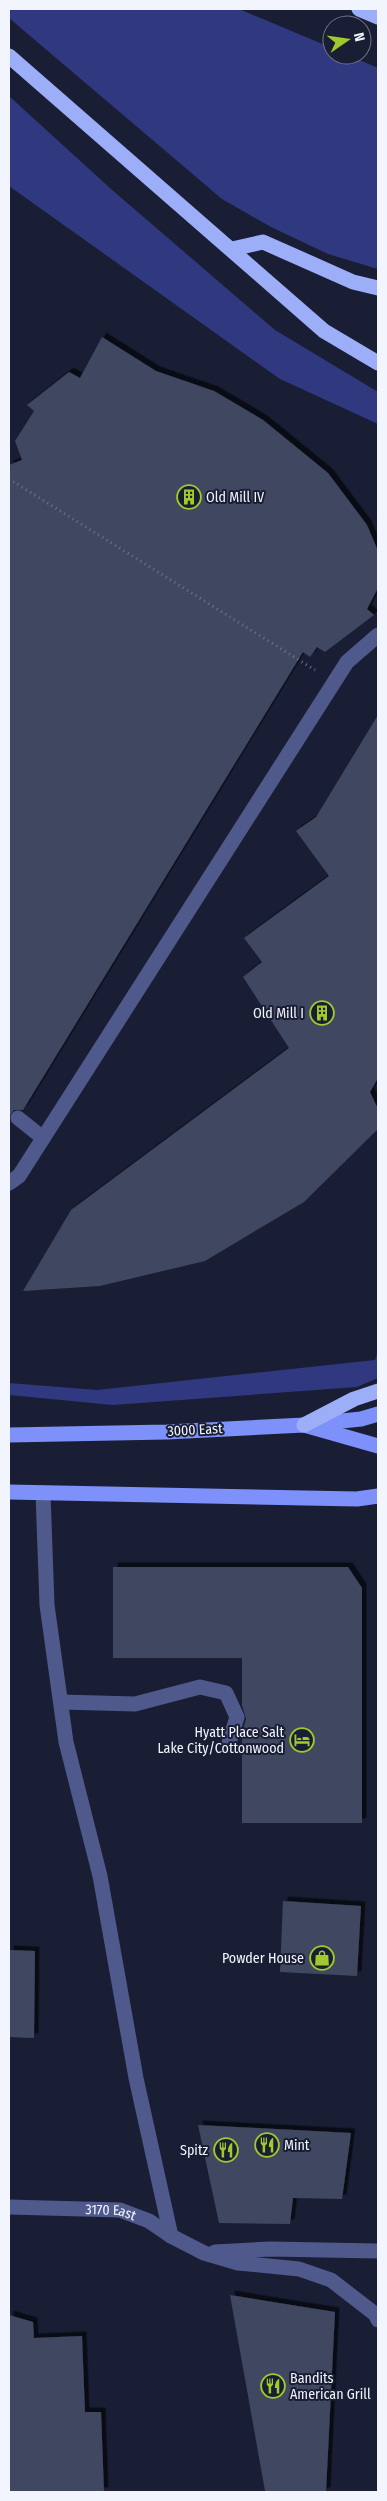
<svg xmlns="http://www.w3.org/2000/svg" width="387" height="2501" font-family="'Fira Sans Condensed',sans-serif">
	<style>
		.green { fill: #30397f }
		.building { fill: #404660; filter: url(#shadow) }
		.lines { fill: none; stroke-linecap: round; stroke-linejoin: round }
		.path { stroke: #707485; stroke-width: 3; stroke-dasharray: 1 4; stroke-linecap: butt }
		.minor { stroke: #4f598b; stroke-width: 15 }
		.major { stroke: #7e90f9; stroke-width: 15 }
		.highway { stroke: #9daef9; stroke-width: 15 }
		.labels { text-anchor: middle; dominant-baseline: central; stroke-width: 4; stroke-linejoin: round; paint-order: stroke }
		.poi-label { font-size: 14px; fill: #f2f5fe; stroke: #191e34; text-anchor: end }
		.street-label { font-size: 14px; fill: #f2f5fe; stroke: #191e34 }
	</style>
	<defs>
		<filter id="shadow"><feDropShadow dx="4.5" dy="-4.5" stdDeviation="0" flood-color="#0009"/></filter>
	</defs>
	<rect width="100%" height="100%" fill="#191e34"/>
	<g class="green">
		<polygon points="9,9 239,9 332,48 332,55 348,55 378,68 378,269 328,254 271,227 222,199 9,18"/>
		<polygon points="9,96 111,189 275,330 378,392 378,424 280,379 9,186"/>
		<polygon points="378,1351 378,1378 357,1387 113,1405 9,1395 9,1383 97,1390 375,1360"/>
	</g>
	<g class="building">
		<polygon points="102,337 156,371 214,391 263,420 328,473 367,525 378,551 378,588 367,609 374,615 325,652 317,647 310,657 303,652 23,1110 14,1110 9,1117 9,465 22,460 15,441 34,411 27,405 69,372 80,378"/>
		<polygon points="378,715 378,1078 370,1092 378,1109 378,1129 304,1202 205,1261 100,1286 23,1291 71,1210 289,1048 243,977 262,962 244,938 329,876 296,831 316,817"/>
		<polygon points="113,1567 348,1567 362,1588 362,1823 242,1823 242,1733 246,1719 242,1705 242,1658 113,1658"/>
		<polygon points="283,1901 361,1906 357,1976 280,1972"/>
		<polygon points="9,1950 35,1951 34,2038 9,2037"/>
		<polygon points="198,2125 351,2133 342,2199 293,2198 290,2224 219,2223"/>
		<polygon points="230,2295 335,2312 326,2492 265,2491"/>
		<polygon points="9,2315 33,2322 34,2338 82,2336 85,2412 101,2412 104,2492 9,2492"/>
	</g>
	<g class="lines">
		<polyline class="path" points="9,479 315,670"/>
		<g class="minor">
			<polyline points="18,1118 43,1138"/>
			<polyline points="9,1183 19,1176 347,662 378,635"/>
			<polyline points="43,1493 47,1605 66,1742 100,1876 136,2078 171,2236"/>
			<polyline points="61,1702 135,1704 200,1687 226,1693 237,1717 229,1743"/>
			<path id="s1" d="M 9,2207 L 120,2210 L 149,2221 L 171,2236 L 204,2253 L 238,2263 L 299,2269 L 331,2280 L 375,2314 L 378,2320"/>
			<polyline points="215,2252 270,2249 378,2251"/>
		</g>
		<g class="major">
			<polyline points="313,1424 361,1419 378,1414"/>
			<polyline points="9,1435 167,1432 304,1425 378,1446"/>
			<polyline points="9,1492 357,1499 378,1496"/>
		</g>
		<g class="highway">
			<polyline points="359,9 378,17"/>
			<polyline points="9,56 324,331 378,363"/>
			<polyline points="232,249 263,242 353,282 378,288"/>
			<polyline points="304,1425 354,1399 378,1391"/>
		</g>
	</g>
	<defs>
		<g id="building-ring" transform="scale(1.25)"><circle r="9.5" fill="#191e34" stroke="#a0c92c" stroke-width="1.5"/><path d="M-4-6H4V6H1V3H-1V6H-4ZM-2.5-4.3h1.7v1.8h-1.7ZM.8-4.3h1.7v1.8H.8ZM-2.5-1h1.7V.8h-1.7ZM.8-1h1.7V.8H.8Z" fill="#a0c92c"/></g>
		<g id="hotel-ring" transform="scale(1.25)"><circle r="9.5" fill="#191e34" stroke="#a0c92c" stroke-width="1.5"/><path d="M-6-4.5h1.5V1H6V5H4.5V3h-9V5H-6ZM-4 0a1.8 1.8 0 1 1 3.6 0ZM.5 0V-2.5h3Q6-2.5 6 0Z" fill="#a0c92c"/></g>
		<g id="shop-ring" transform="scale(1.25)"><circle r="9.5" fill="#191e34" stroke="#a0c92c" stroke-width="1.5"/><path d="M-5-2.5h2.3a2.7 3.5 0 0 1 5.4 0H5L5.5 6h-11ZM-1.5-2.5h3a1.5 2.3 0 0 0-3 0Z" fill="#a0c92c"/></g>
		<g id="restaurant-ring" transform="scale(1.25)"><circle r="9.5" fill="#191e34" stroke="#a0c92c" stroke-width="1.5"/><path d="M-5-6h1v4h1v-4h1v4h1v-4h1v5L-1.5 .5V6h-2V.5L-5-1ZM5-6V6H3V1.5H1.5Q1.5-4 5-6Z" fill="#a0c92c"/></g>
	</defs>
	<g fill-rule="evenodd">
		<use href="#building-ring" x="189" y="497"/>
		<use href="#building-ring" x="322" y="1013"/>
		<use href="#hotel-ring" x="302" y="1740"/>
		<use href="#shop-ring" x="322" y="1958"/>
		<use href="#restaurant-ring" x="267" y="2145"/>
		<use href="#restaurant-ring" x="226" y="2150"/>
		<use href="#restaurant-ring" x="273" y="2386"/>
	</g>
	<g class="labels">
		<g class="poi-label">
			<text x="206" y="497" text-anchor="start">Old Mill IV</text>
			<text x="304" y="1013">Old Mill I</text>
			<text x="284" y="1732">Hyatt Place Salt<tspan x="284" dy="16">Lake City/Cottonwood</tspan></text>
			<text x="304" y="1958">Powder House</text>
			<text x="284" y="2145" text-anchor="start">Mint</text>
			<text x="208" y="2150">Spitz</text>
			<text x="290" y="2378" text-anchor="start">Bandits<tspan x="290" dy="16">American Grill</tspan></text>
		</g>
		<g class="street-label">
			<text transform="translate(195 1430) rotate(-3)">3000 East</text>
			<text stroke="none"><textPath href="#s1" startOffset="102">3170 East</textPath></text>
		</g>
	</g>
	<rect width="387" height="2501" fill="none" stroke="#f2f5fe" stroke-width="20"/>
	<g transform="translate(347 40) rotate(77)"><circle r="24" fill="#191e34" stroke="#707485"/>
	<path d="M0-4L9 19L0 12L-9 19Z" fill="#a0c92c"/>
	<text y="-8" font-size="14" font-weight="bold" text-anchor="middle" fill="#f2f5fe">N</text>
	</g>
</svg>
